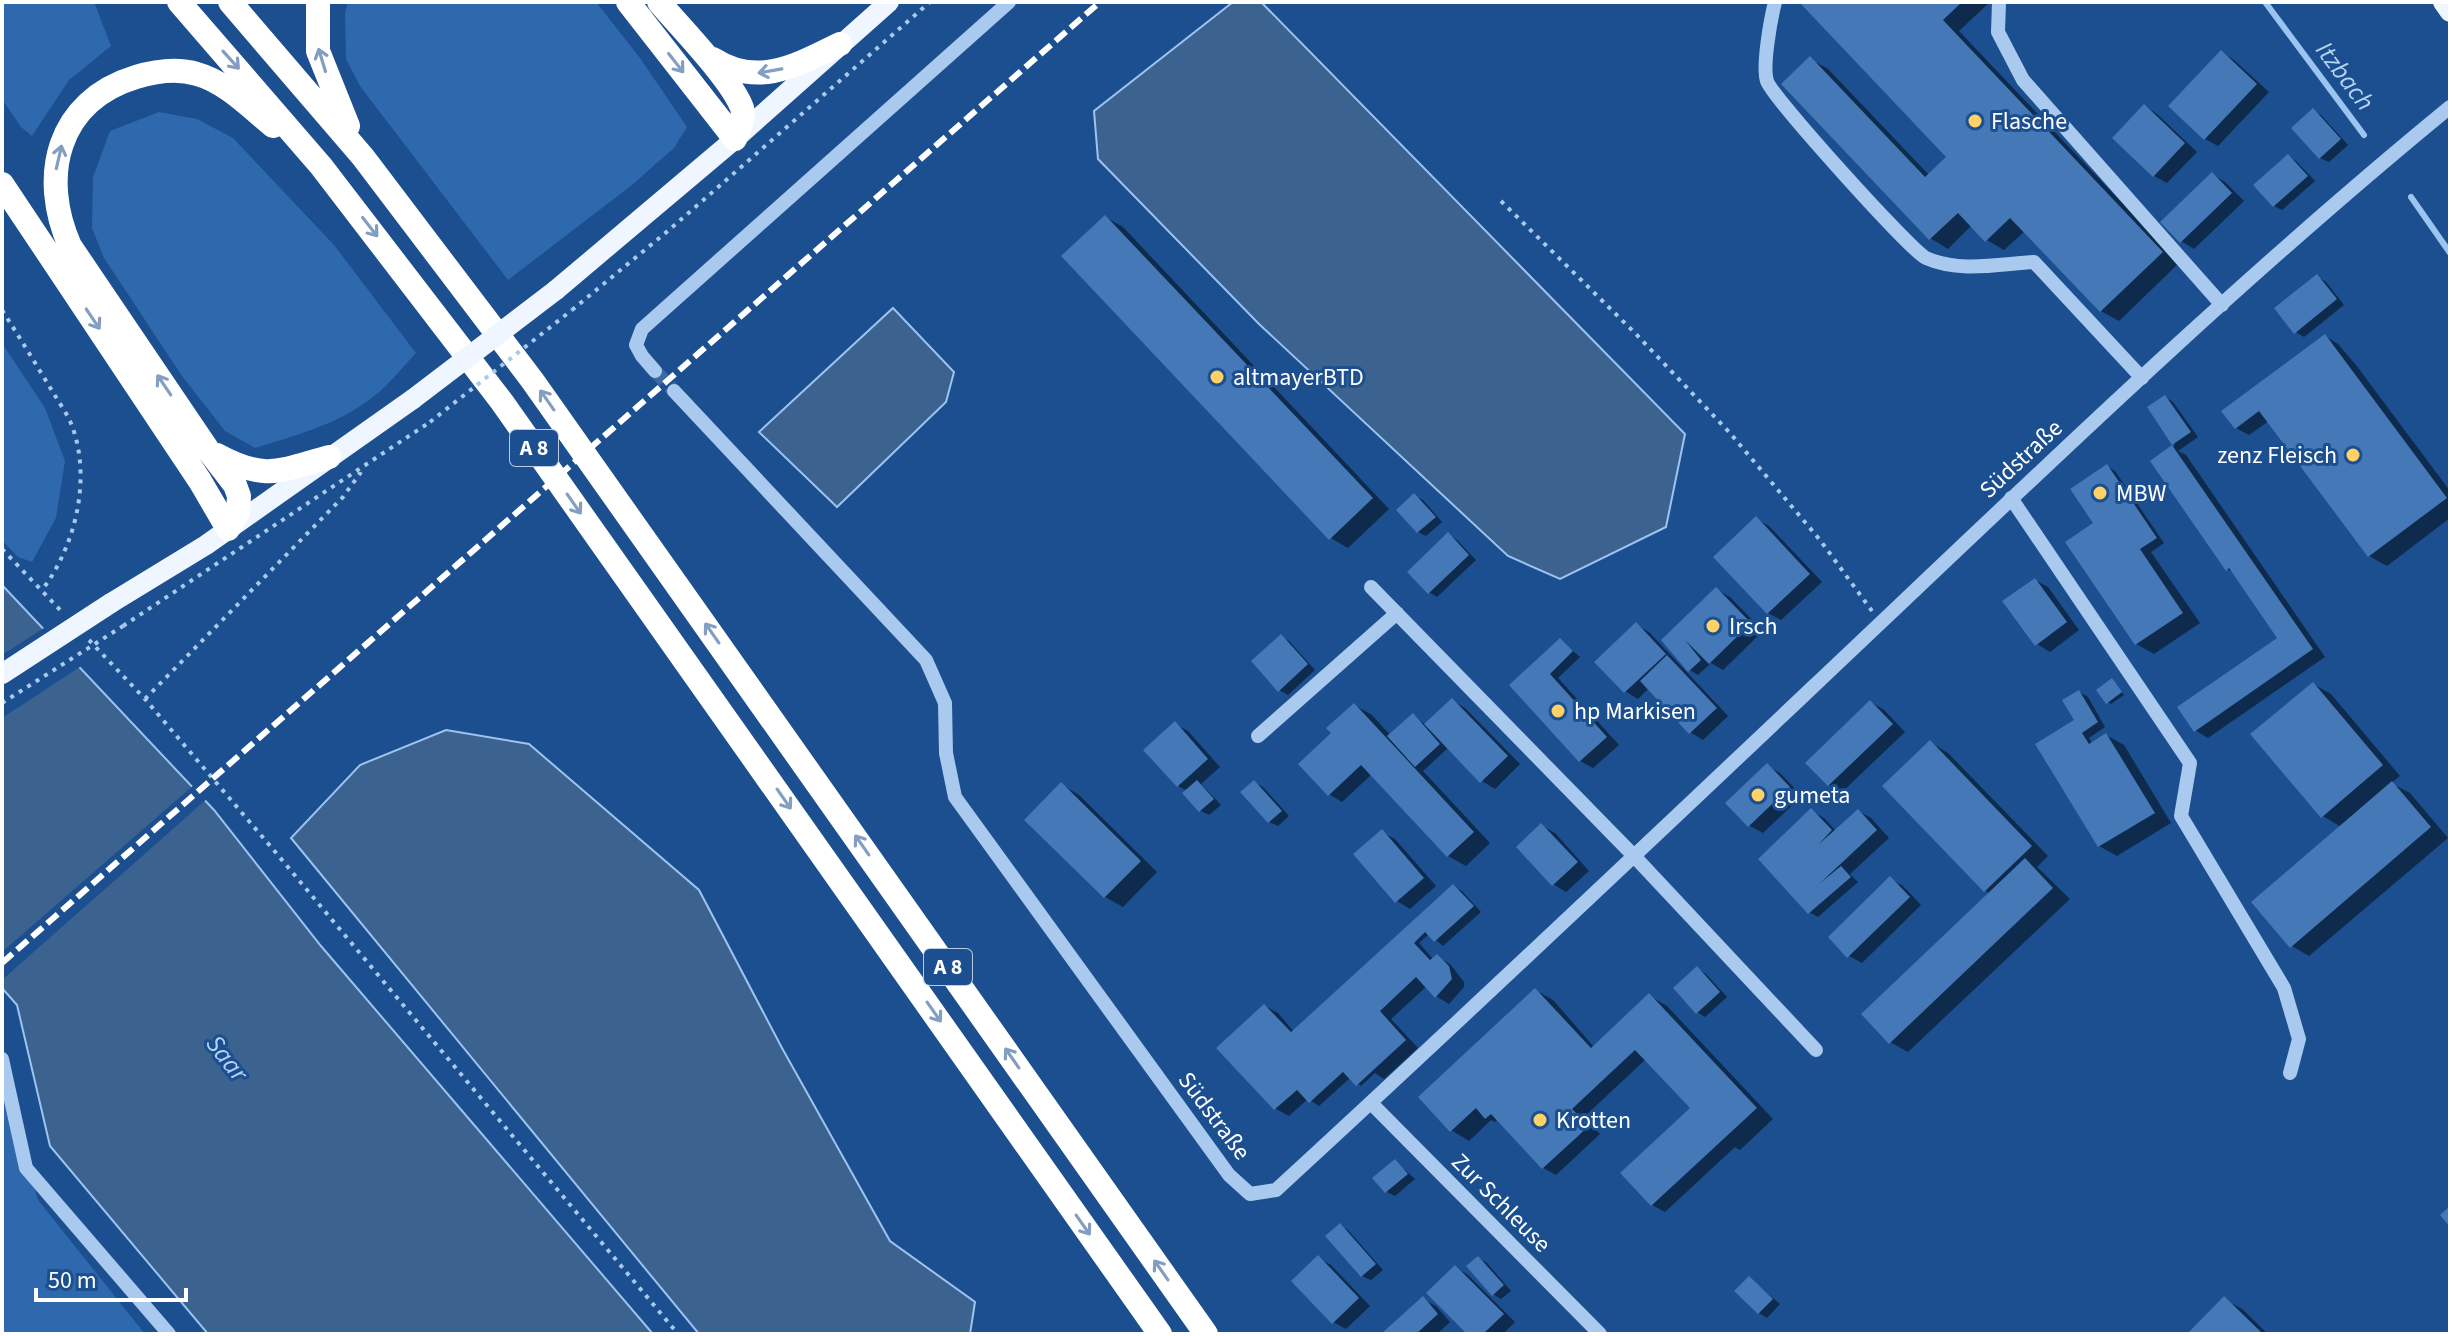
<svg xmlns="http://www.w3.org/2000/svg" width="2452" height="1336" viewBox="0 0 2452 1336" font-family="'Source Sans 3',sans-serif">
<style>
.green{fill:#2e69ad}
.water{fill:#3c6290;stroke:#9cc4f0;stroke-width:2}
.pier{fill:#1b4f8f}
.shadow{fill:#0007}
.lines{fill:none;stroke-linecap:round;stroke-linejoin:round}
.stream{stroke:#9cc4f0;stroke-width:6}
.building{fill:#4478b7}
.minor-tunnel{stroke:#3d69a0;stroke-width:14;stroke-dasharray:14 7;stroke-linecap:butt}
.path{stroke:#a9c9ee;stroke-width:4;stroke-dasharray:4 6;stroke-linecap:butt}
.minor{stroke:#a9c9ee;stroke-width:14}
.major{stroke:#f0f6ff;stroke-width:20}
.highway{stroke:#fff;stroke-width:24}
.rail{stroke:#fff;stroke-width:6;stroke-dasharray:14 6;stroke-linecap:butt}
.path-bridge{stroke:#a9c9ee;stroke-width:4;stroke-dasharray:4 6;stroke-linecap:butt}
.major-bridge{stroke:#f0f6ff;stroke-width:20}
.oneway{stroke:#829ec1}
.poi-dot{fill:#ffd166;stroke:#1b4f8f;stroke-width:3}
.labels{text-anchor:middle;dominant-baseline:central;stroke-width:6;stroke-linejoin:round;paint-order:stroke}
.shield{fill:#1b4f8f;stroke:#bbcadd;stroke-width:2}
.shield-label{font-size:22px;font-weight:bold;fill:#fff}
.poi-label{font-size:24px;fill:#fff;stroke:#1b4f8f;text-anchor:start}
.street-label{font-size:24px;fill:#fff;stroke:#1b4f8f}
.water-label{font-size:26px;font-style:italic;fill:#b5d3f5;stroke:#1b4f8f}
</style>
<rect width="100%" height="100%" fill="#1b4f8f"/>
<path class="green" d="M2,2H94L111,46L69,80L32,136L21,127L2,99Z
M348,2H596L640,58L687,127L674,148L632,185L508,280L360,86L346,59L345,13Z
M159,112L197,119L233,138L334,245L416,353C400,370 386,389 366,402C333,426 293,436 255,448L225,431L182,376L104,258L92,228L93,177L110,131Z
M2,343L45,408L65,461L56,518L32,562L18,557L2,540Z
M2,1081L38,1200L145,1334H2Z"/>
<path class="water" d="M1233,2H1261L1685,434L1666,527L1560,579L1508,556L1259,324L1098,159L1094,111Z
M893,308L954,372L946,402L837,507L759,432Z
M2,585L214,810L321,946L653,1334H208L50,1146L17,1005L2,988Z
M446,730L529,744L699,890L782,1048L890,1241L975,1302L970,1334H699L291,838L360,765Z"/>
<path class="pier" d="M47,626L83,665L2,718V655Z
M195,784L208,798L2,980V952Z"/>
<path class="shadow" d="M1801,2H1990L1959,31L2179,263L2119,321L2101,311L2025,231L2004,250L1987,240L1972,225L1948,249L1930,238L1810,59L1828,69L1930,176L1949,158Z
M2221,52L2234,60L2269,92L2218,146L2205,139Z
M2145,106L2157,114L2197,152L2167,183L2154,176Z
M2313,111L2321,115L2348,145L2329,162L2320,158L2294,128Z
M2288,156L2296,161L2315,181L2282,210L2274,206Z
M2212,174L2225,182L2244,201L2194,249L2181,241Z
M1105,217L1123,227L1389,509L1348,548L1331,538Z
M2318,277L2326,282L2344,305L2304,337L2296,332Z
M2325,336L2338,344L2356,365L2450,491V518L2387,566L2369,556L2269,421L2249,435L2236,428Z
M2165,397L2173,402L2198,437L2178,451L2186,455L2325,657L2208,738L2195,730L2280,638L2236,574L2227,569L2153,461L2175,445L2149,408Z
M2107,466L2115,471L2164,543L2151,552L2200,623L2154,654L2136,644Z
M1415,496L1423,500L1442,522L1426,536L1418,532Z
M1756,519L1769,526L1822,582L1781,620L1768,613L1716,557Z
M1449,535L1457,540L1476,560L1437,597L1429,592Z
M2035,580L2048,587L2079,630L2050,652L2037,644Z
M1717,590L1730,597L1763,631L1723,670L1711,663L1698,675L1688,669L1663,641Z
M1636,625L1649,632L1728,716L1703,740L1690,732L1649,688L1638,699L1625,691Z
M1281,636L1289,641L1315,670L1288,695L1279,690Z
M1560,640L1580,657L1558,678L1619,745L1593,768L1580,761L1512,685Z
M2112,680L2124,695L2111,704L2108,702Z
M2313,684L2331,694L2400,776L2391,783L2410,793L2448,838L2309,956L2292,946L2341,827L2323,816Z
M2079,692L2088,697L2105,727L2089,738L2092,744L2106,735L2124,745L2171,823L2117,856L2099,846L2077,720Z
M1452,700L1465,708L1520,764L1495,789L1482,781L1449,747L1423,771L1490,843L1466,866L1448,856L1372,774L1342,802L1329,794L1331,736L1354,705L1372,715L1391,736L1413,716L1426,725Z
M1871,702L1884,710L1905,732L1842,792L1829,785L1808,763Z
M1175,724L1188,731L1220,767L1201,784L1221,805L1209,815L1201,811L1185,793L1187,791L1178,786Z
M1930,742L1948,753L2048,856L2037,867L2070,899L1908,1052L1890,1042L1990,894L1985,890Z
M1767,766L1780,773L1802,796L1763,833L1750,826L1728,803Z
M1254,782L1263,787L1289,816L1278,826L1269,822Z
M1062,785L1079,795L1157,872L1123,907L1105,897L1027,819Z
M1811,811L1824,818L1836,831L1858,811L1871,818L1889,838L1850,874L1858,882L1818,917L1809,912Z
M1542,826L1555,833L1589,871L1566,892L1553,884Z
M1382,832L1395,839L1436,886L1410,909L1397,901Z
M1890,879L1903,886L1921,905L1862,963L1849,956Z
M1453,886L1462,891L1481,912L1443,946L1429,934L1419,943L1434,960L1437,957L1450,964L1464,982V987L1449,1004L1436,996L1427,986L1391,1019L1418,1048L1384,1079L1375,1073L1361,1086L1351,1077L1319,1106L1308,1099L1289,1116L1276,1109L1219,1048L1265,1006L1278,1013L1294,1032Z
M1698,969L1706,974L1727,997L1705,1017L1697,1012Z
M1535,990L1553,1000L1594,1047L1650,996L1667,1006L1773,1119L1740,1150L1735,1147L1665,1212L1652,1205L1623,1173L1698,1115L1646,1059L1584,1117L1600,1134L1556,1175L1543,1168L1498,1119L1495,1122L1491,1120L1469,1141L1451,1130Z
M1395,1161L1415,1179L1395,1196L1387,1192Z
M1340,1225L1348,1230L1383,1270L1371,1280L1362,1276Z
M1318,1258L1331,1265L1370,1306L1346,1329L1333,1322Z
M1478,1258L1487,1263L1511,1291L1501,1299L1493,1294Z
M1455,1267L1468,1275L1515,1322L1503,1334H1470Z
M1749,1278L1780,1304L1767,1318L1759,1313Z
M1423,1299L1436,1306L1450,1322L1437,1334H1384Z
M2224,1299L2242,1309L2268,1334H2190Z"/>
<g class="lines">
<path class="stream" d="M2265,2L2364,135
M2411,197L2450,253"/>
</g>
<path class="building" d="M1799,2H1962L1943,20L2163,252L2100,312L2010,218L1985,242L1958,213L1929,240L1781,84L1810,56L1925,177L1946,157Z
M2221,50L2257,84L2204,140L2168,106Z
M2144,104L2185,143L2153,177L2112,138Z
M2313,108L2341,139L2319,159L2291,128Z
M2288,154L2308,176L2273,207L2253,185Z
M2212,172L2232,193L2180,243L2160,222Z
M1105,215L1373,498L1329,540L1061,256Z
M2317,274L2337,299L2294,334L2274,308Z
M2325,334L2447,498L2368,557L2259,411L2235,429L2221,411Z
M2165,395L2191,432L2172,445L2147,407Z
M2172,445L2313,649L2194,732L2177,707L2277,638L2229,568L2226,571L2150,461Z
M2107,464L2157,538L2140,549L2183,613L2135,645L2065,542L2093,523L2070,489Z
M1414,493L1436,517L1417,533L1396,510Z
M1756,516L1810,574L1767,614L1713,557Z
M1448,532L1469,555L1428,594L1407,572Z
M2035,578L2067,622L2035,646L2002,601Z
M1716,587L1751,623L1709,664L1685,640L1701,660L1688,672L1661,640Z
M1636,622L1666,654L1624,693L1594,662Z
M1281,634L1308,664L1278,692L1251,661Z
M1560,638L1573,651L1550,674L1607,737L1579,762L1509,685Z
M1667,655L1717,708L1689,734L1640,681Z
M2112,678L2122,692L2106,704L2096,690Z
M2313,682L2383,765L2321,818L2250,734Z
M2079,690L2098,722L2082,733L2089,744L2106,733L2155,813L2098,847L2035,744L2074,720L2062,700Z
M1452,698L1508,756L1480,783L1424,724Z
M1870,700L1893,724L1828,786L1805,763Z
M1354,703L1474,832L1447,857L1361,765L1328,796L1298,764L1331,733L1326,728Z
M1413,713L1440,744L1415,767L1387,736Z
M1175,721L1208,759L1177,787L1143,750Z
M1930,740L2032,846L1984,892L1882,786Z
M1767,763L1790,787L1748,827L1725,803Z
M1197,780L1214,799L1199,812L1182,793Z
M1254,780L1282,811L1268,823L1240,792Z
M2392,781L2431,827L2290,948L2251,902Z
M1061,782L1141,861L1104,898L1024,820Z
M1811,808L1832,830L1818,845L1858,809L1877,830L1819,884L1841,866L1851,877L1808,914L1758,859Z
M1541,823L1578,862L1552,886L1516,847Z
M1382,829L1424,878L1395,903L1353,854Z
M2025,858L2053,888L1889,1044L1861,1014Z
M1890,876L1910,897L1847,958L1828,937Z
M1453,884L1474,906L1434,942L1425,932L1414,943L1430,960L1437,954L1449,966L1452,979L1435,998L1416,977L1380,1011L1406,1040L1356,1086L1343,1072L1309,1103L1297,1090L1274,1110L1216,1048L1264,1004L1291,1032Z
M1697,966L1720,992L1696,1014L1673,988Z
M1535,988L1591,1048L1649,993L1757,1108L1651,1206L1620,1173L1690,1108L1635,1050L1572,1109L1589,1126L1542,1169L1491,1114L1485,1119L1476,1108L1450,1132L1418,1097Z
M1395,1159L1408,1174L1385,1193L1372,1178Z
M2450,1206V1227L2440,1215Z
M1340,1223L1376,1264L1361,1277L1325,1236Z
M1318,1255L1359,1298L1332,1324L1291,1281Z
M1478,1256L1504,1285L1492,1296L1466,1266Z
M1455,1265L1504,1314L1483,1334H1467L1426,1293Z
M1749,1276L1773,1299L1758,1314L1734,1291Z
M1423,1296L1438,1314L1416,1334H1381Z
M2224,1296L2261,1332L2187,1334Z"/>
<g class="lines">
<path class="minor-tunnel" d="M655,371L674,391"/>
<path class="path" d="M1501,201L1636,334L1730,433L1820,540L1872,611
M2,310C20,338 37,366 54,394C60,404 68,415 72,426C92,479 75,547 42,590
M572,310L669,230L930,2
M2,549L64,614
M123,626L430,422
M89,640L145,699L277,854L678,1334
M145,699L343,497L361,472"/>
<path class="minor" d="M1775,2C1771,18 1762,66 1767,81C1771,96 1911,251 1926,258C1959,273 1999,264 2034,262L2142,378
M1999,2L1998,32L2023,80L2222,305
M655,371L642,356L636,345L642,329L1009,2
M674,391L926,660L945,703L946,753L955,797L1229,1175L1250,1194L1276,1190C1483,1000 1687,806 1891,613C2073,440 2256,266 2450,107
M2011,498L2190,763L2181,816L2284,988L2299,1039L2290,1073
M1371,587L1634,856L1816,1050
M1258,736L1397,613
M2,1059L26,1168L169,1334
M1371,1103L1600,1334"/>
<path class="major" d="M2443,2L2450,12
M556,290L735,139L889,2
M111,603L206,545L413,399"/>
<path class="highway" d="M179,2L321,166L502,402L1160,1334
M230,2L363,157L532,380L1206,1334
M318,2V51L348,126
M628,2L735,139C739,129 745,118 742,108C732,80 680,27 659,2
M713,59C758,88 797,65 840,44
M2,184L200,481L228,529
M217,455C265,481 279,471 329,457
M228,529L238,512L239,496L235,485L208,450L70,246C39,176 57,101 136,77C156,71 177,68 197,74C226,82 250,107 273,126"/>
<path class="rail" d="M2,963L1100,2"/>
<path class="path-bridge" d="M430,422L572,310
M2,703L123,626"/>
<path class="major-bridge" d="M413,399L556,290
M2,674L111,603"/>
</g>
<defs><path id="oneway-shaft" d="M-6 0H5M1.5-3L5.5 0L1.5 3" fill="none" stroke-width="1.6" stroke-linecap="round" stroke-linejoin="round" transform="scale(2)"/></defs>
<g class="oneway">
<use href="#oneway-shaft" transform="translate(231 60) rotate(48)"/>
<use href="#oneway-shaft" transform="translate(322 60) rotate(-107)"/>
<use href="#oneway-shaft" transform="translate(676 63) rotate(52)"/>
<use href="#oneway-shaft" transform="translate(770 71) rotate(170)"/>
<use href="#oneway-shaft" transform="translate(59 157) rotate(-77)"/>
<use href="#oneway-shaft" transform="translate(370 227) rotate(52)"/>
<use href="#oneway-shaft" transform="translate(93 319) rotate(56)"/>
<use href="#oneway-shaft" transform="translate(164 385) rotate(-124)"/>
<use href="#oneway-shaft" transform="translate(547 400) rotate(-125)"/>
<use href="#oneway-shaft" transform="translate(574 504) rotate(55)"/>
<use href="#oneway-shaft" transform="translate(712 633) rotate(-125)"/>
<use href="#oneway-shaft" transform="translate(784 799) rotate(55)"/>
<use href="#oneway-shaft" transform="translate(862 845) rotate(-125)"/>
<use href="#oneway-shaft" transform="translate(934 1012) rotate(55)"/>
<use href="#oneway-shaft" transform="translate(1012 1058) rotate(-125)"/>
<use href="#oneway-shaft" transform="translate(1083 1225) rotate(55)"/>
<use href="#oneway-shaft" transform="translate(1161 1270) rotate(-125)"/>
</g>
<g class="poi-dot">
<circle cx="1975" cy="121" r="8"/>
<circle cx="1217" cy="377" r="8"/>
<circle cx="2353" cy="455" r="8"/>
<circle cx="2100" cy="493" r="8"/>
<circle cx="1713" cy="626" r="8"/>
<circle cx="1558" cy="711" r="8"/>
<circle cx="1758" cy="795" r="8"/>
<circle cx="1540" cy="1120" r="8"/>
</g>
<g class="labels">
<g class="shield">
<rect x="510" y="430" width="48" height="36" rx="6"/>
<rect x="924" y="949" width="48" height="36" rx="6"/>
</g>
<g class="shield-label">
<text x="534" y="448">A 8</text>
<text x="948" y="967">A 8</text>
</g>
<g class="poi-label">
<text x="1991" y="121">Flasche</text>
<text x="1233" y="377">altmayerBTD</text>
<text x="2337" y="455" text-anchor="end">zenz Fleisch</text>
<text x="2116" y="493">MBW</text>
<text x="1729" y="626">Irsch</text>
<text x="1574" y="711">hp Markisen</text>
<text x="1774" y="795">gumeta</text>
<text x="1556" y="1120">Krotten</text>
</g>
<g class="street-label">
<text transform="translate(2021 459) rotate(-43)">Südstraße</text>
<text transform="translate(1214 1116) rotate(53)">Südstraße</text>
<text transform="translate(1501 1203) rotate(45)">Zur Schleuse</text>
</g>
<g class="water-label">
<text transform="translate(2345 76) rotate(53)">Itzbach</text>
<text transform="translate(227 1058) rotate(52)">Saar</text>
</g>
</g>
<rect width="2452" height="1336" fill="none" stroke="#ffffff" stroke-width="8"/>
<path d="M36 1288v12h150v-12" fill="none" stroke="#ffffff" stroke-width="4"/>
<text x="48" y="1288" font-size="24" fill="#ffffff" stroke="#1b4f8f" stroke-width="6" paint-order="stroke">50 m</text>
</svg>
